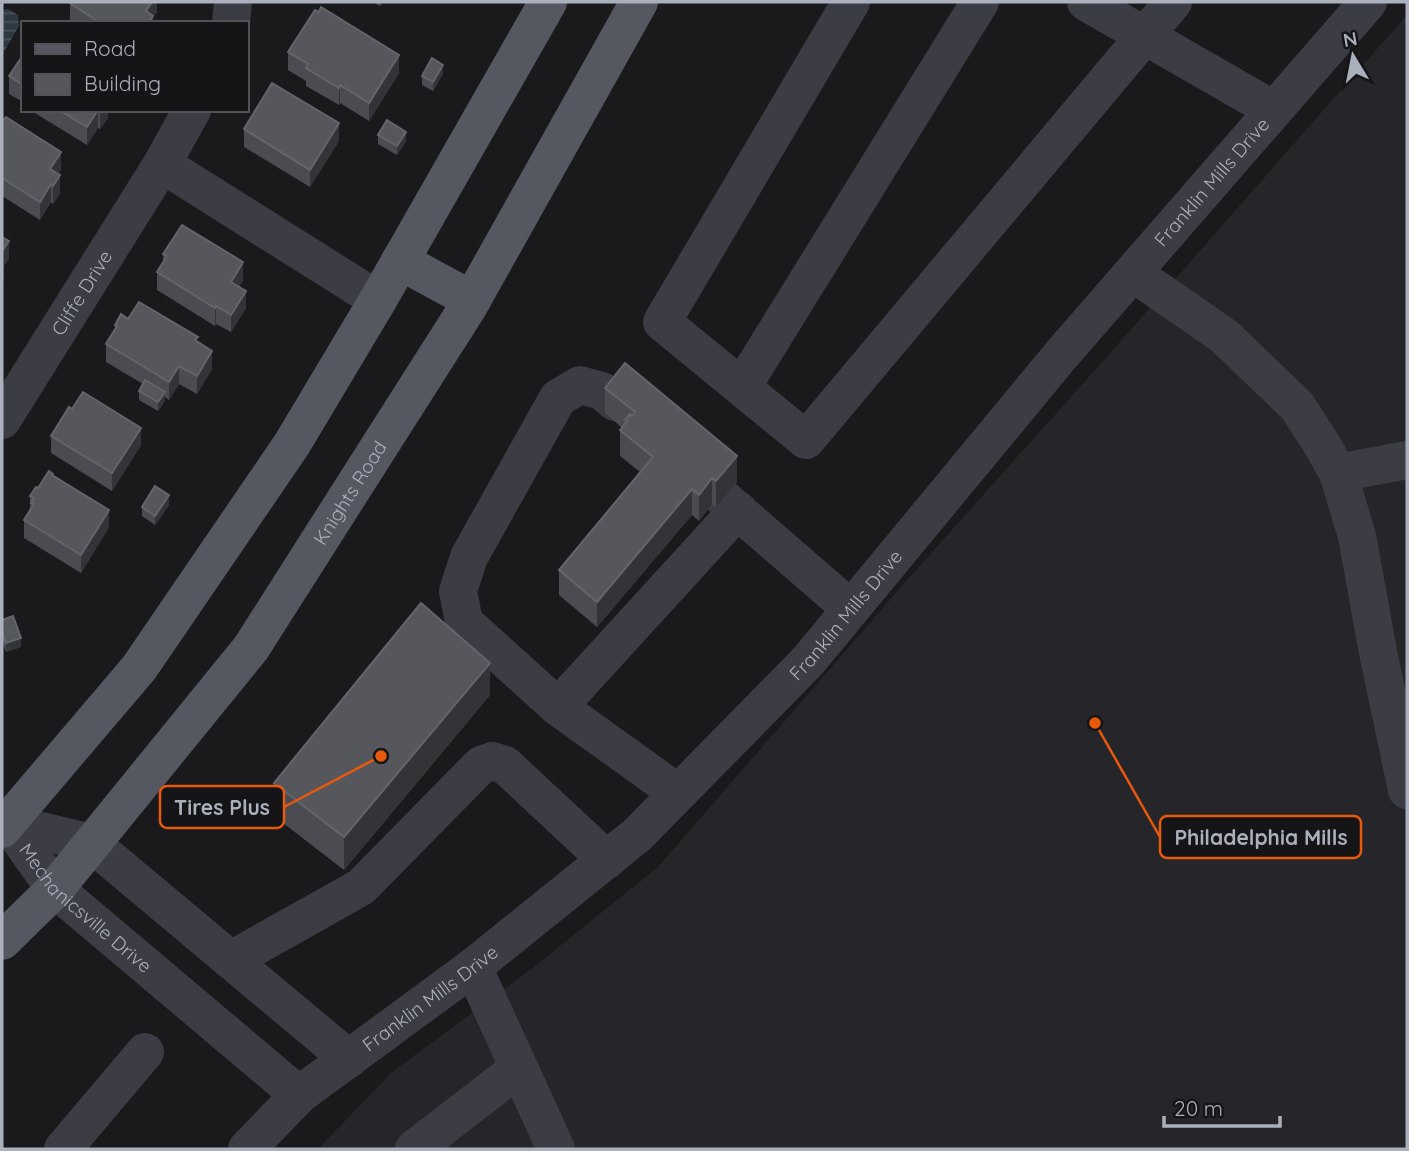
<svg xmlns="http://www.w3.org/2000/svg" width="1409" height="1151" viewBox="0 0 1409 1151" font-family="Quicksand,sans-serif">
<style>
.built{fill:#26262a}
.water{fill:url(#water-rules)}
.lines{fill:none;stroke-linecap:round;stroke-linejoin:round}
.minor{stroke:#3c3d44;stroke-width:38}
.major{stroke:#565861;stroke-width:38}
.wall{fill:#4b4c51}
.shaded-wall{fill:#333437}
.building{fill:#56575d;stroke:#63656c;stroke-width:2}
.labels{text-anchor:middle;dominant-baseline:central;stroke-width:6;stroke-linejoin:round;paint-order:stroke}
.street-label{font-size:19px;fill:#abb0bd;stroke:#151517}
.leader{fill:none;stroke:#e8590c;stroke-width:2.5}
.callout-dot{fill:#e8590c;stroke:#151517;stroke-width:2.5}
.callout{fill:#151517;stroke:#e8590c;stroke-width:2.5}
.callout-label{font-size:21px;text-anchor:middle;font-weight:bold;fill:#abb0bd}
</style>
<defs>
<pattern id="water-rules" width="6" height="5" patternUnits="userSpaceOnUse" patternTransform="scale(1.75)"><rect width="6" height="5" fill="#2e3942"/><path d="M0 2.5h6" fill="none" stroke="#4a535b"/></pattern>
</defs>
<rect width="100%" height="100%" fill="#1a1a1c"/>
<path class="built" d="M1407,15V1149H318L392,1072L534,967L658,867L908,579L1112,351Z"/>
<path class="water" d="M8,9L18,15L19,26L5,50L2,52V10Z"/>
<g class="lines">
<g class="minor">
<path d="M851,2L662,322L806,440L1173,2"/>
<path d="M1086,2L1274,110"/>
<path d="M231,23L233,2"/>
<path d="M162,164L378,300"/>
<path d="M1133,273L1224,336L1297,406L1321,443L1338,473L1357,536L1378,652L1407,790"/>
<path d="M742,387L980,2"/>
<path d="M615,402L602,391L580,385L558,398L469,557L458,591L464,622L558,707L678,793"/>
<path id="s1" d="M2,420L162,164L192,110"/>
<path d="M1338,473L1407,460"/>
<path d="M723,498L851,609"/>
<path d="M558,707L738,510"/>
<path d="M2,819L8,823L91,843L349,1059"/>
<path id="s2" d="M8,823L55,889L299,1095"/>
<path d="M231,960L361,887L481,765L492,761L505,765L607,860"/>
<path d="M473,967L556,1149"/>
<path d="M63,1149L145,1052"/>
<path id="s3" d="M247,1149L299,1095L473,967L637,835L808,661L1061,355L1368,2"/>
<path d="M414,1149L519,1068"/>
</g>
<g class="major">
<path d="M400,261L472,300"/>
<path d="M2,829L139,668L292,444L378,300L548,2"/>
<path id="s4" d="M2,941L55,889L251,648L468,307L639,2"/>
</g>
</g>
<path class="wall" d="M157,2V12L153,17V23H72L70,21V3Z
M373,2H383L380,6Z
M288,52L399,73L369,121L340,103L339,105L306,86V81L288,70Z
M23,55V102L9,94V76Z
M443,74L433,91L422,85V76Z
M30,110H108V118L100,129L98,128L87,145Z
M2,121L61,170L58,174L60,193L53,204L51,202L40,220L2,196Z
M244,129L339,141L310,187L244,147Z
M378,135L406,141L397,155L378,144Z
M163,254L243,280L239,287L246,308L231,332L216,324L215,326L157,290V272L163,263Z
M128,319L198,342L212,369L197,394L179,384L169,400L165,397V401L158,411L139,400V391L143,384L106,362V344L115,330V325Z
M605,388L737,482L716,507L712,504L699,521L692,515L597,627L559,595V570L640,472L620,456V430L622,428L605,413Z
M72,409L141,445L112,491L51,453V436Z
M53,475L109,527L81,573L24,538V520L30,511V496Z
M169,505L155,525L142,516V507Z
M2,620L21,647L6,652L2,640Z
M490,695L344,870L274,816V783Z"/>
<path class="shaded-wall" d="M152,2H157V12L153,17V23H146V11Z
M399,55V73L369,121V103Z
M443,65V74L433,91V82Z
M340,85V103L339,105V88Z
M98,110V128L87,145V127Z
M108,110V118L100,129V111Z
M339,123V141L310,187V170Z
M406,132V141L397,155V146Z
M61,152V170L51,185V202L40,220V202L50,169Z
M60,175V193L53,204V186Z
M9,241V259L4,266V281L2,284V251Z
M243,262V280L231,300V282Z
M246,291V308L231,332V315Z
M216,306V324L215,326V308Z
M212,351V369L197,394V376Z
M179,366V384L169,400V382Z
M165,392V401L158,411V402Z
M141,428V445L112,491V473Z
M737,456V482L716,507V481Z
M712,478V504L699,521V495Z
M692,489V515L597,627V602Z
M169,495V505L155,525V516Z
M109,510V527L81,573V555Z
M21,638V647L6,652V643Z
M490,663V695L344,870V837Z"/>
<path class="building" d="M71,2H152L146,11L153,16L149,23H100L70,3Z
M321,7L399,55L369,103L340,85L339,88L306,68L308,64L288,52L315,10L319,12Z
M23,55V85L9,76Z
M432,58L443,65L433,82L422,76Z
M272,83L339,123L310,170L244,129Z
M59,110H98L87,127Z
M6,117L61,152L50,169L60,175L53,186L51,184L40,202L2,178V121Z
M387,120L406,132L397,146L378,135Z
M182,225L243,262L231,282L246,291L231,315L216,306L215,308L157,272L167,256L163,254Z
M2,237L9,241L2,251Z
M139,302L198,337L195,340L212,351L197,376L179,366L169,382L106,344L117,326L115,325L121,314L128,319Z
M625,363L737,456L716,481L712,478L699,495L692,489L597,602L559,570L653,457L620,430L627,421L625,420L630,414L632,416L635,412L605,388Z
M145,380L165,392L158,402L139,391Z
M83,392L141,428L112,473L51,436L69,407L72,409Z
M49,471L53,474L52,475L109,510L81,555L24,520L34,504L31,503L34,498L30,496L36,487L38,488Z
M155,486L169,495L155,516L142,507Z
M421,603L490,663L344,837L274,783Z
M13,616L21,638L6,643L2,631V620Z"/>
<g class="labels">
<g class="street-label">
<text stroke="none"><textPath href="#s3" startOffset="1372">Franklin Mills Drive</textPath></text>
<text stroke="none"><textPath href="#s1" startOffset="150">Cliffe Drive</textPath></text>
<text stroke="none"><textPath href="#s4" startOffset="569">Knights Road</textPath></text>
<text stroke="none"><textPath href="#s3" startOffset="805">Franklin Mills Drive</textPath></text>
<text stroke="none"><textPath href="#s2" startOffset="116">Mechanicsville Drive</textPath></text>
<text stroke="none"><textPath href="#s3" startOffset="238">Franklin Mills Drive</textPath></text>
</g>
</g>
<path class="leader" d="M381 756L284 807M1095 723L1160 837"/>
<g class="callout-dot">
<circle cx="381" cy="756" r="7"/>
<circle cx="1095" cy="723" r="7"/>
</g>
<g class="callout">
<rect x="160" y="786" width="124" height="42" rx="7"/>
<rect x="1160" y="816" width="201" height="42" rx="7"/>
</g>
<g class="callout-label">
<text x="222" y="815">Tires Plus</text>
<text x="1261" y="845">Philadelphia Mills</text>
</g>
<rect width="1409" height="1151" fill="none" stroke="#abb0bd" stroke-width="7"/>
<rect x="21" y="21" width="228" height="91" fill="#151517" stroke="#515359" stroke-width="2"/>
<rect x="35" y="44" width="35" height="10" fill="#565861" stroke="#515359" stroke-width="2"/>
<text x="84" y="56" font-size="21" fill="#abb0bd">Road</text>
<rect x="35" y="74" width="35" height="21" fill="#56575d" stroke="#515359" stroke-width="2"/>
<text x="84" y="91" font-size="21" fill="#abb0bd">Building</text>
<g transform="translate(1353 56) rotate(350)" stroke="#151517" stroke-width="5" paint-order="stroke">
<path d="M0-5L12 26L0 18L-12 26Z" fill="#abb0bd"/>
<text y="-10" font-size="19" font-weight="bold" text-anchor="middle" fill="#abb0bd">N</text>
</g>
<path d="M1164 1116v10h116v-10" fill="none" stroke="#abb0bd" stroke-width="3.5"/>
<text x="1174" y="1116" font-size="21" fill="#abb0bd" stroke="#151517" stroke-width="5" paint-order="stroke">20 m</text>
</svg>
